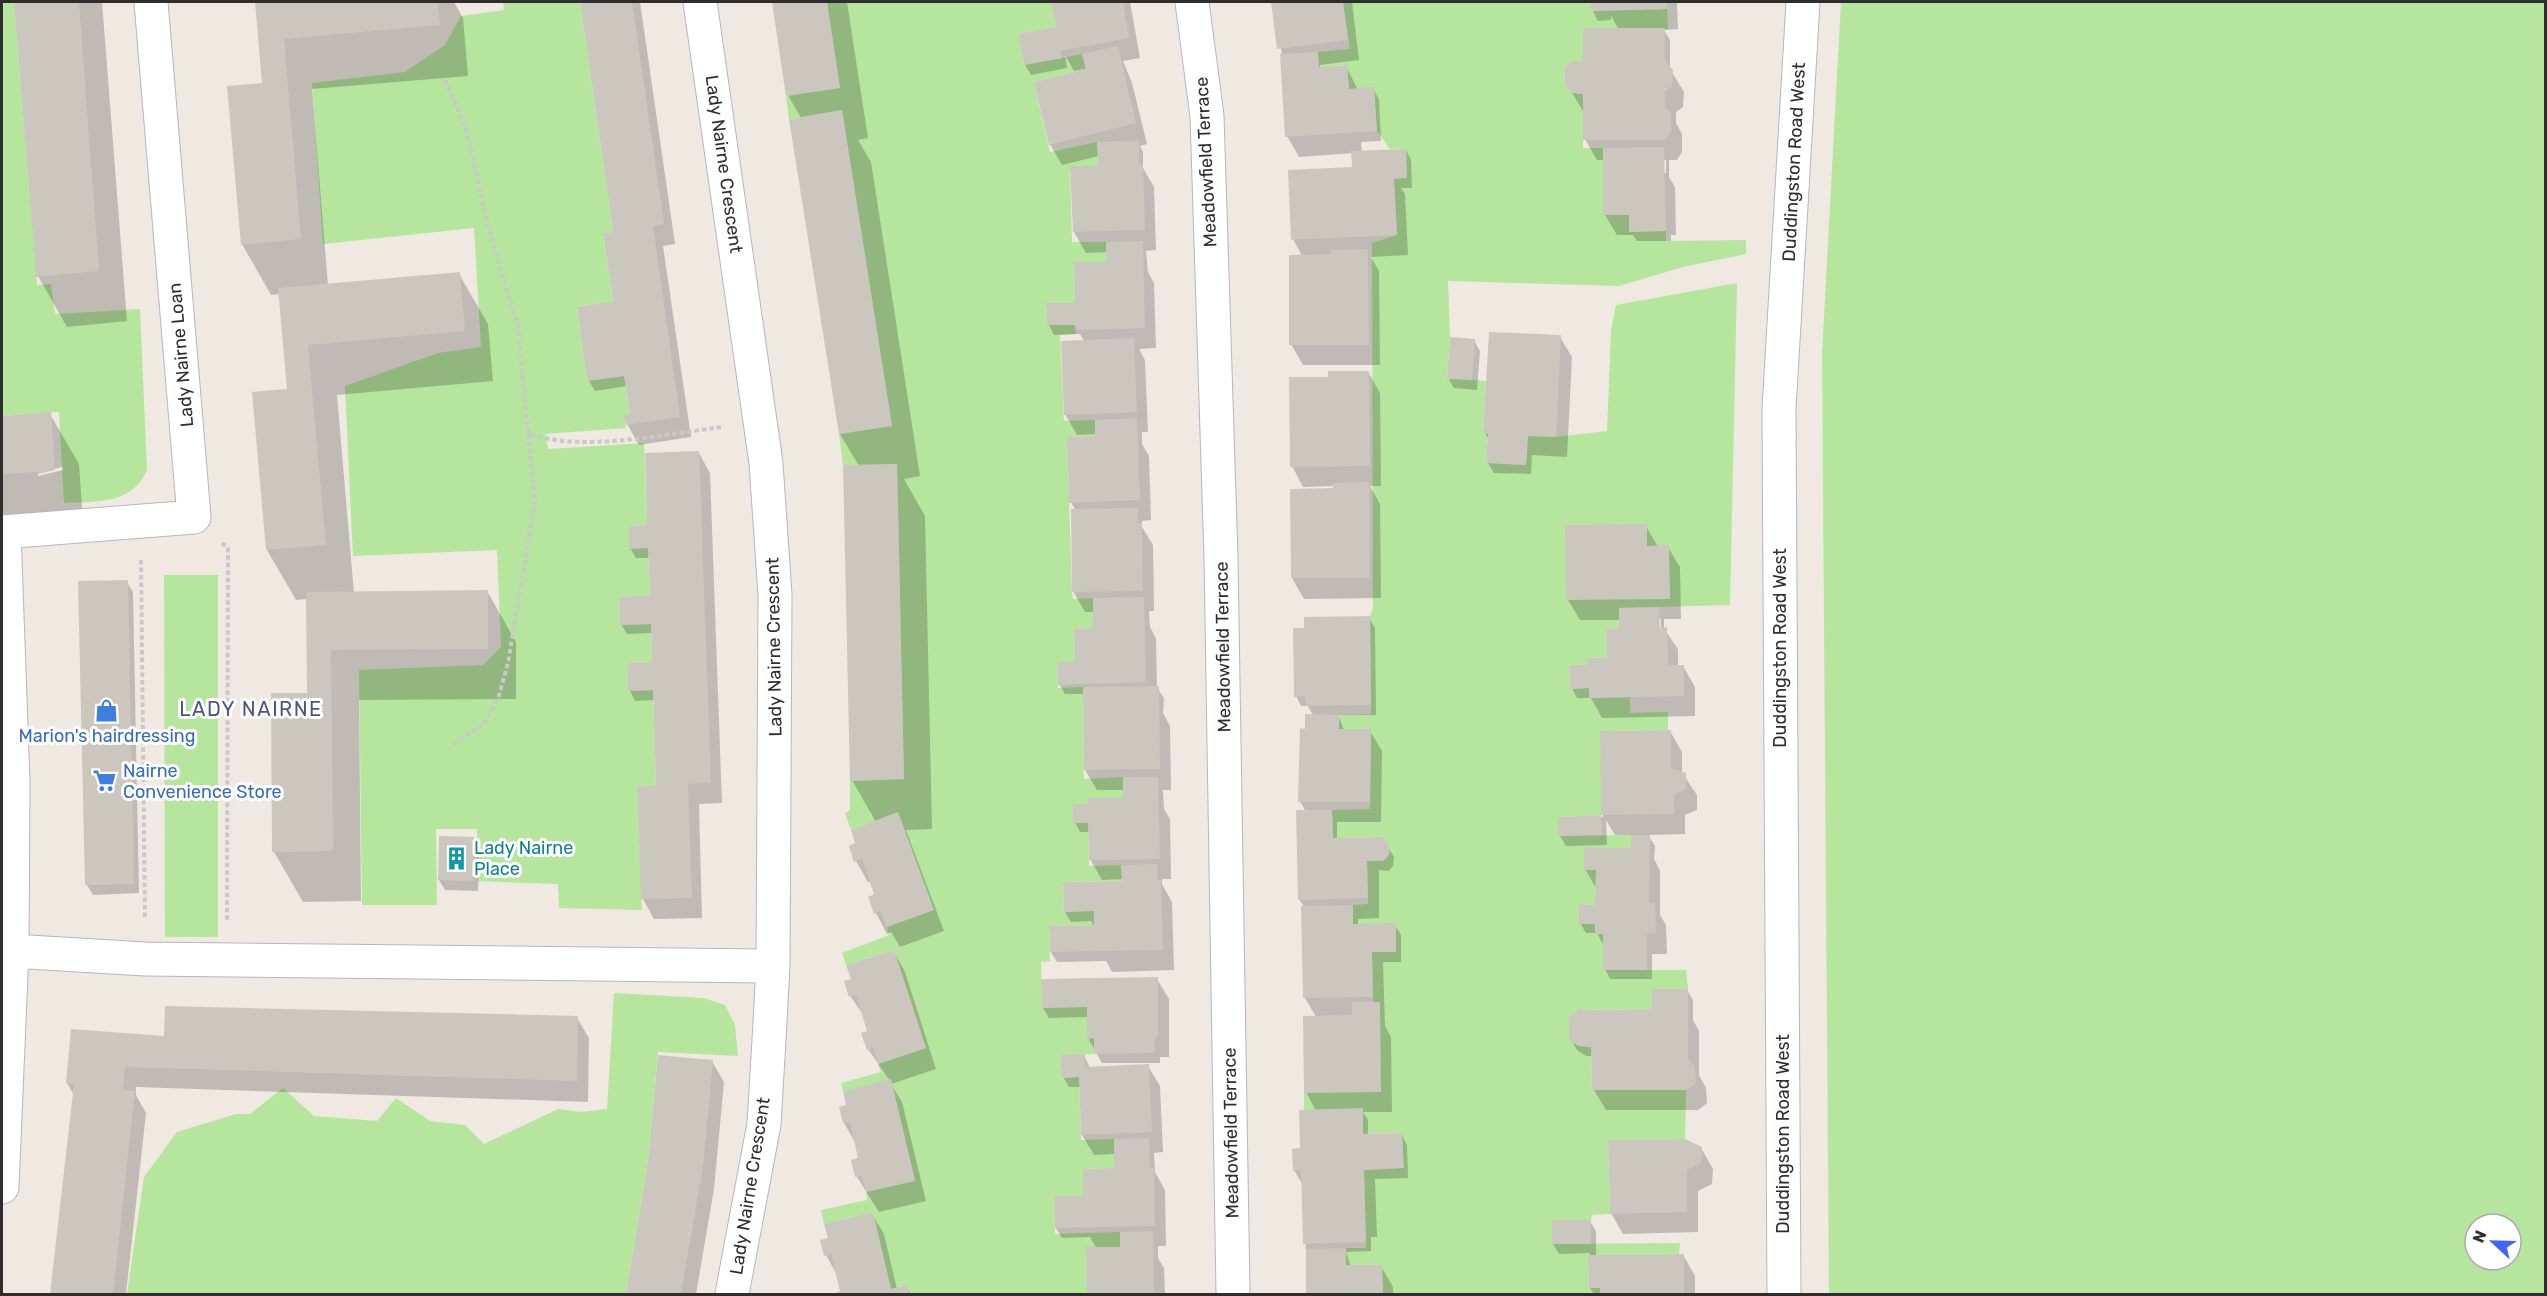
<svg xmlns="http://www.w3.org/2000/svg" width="2547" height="1296" viewBox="0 0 2547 1296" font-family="Rubik,sans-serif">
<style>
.green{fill:#b6e59e;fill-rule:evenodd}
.shadow{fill:#0003;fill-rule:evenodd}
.building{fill:#cbc7bf}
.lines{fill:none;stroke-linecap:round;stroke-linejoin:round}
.minor-casing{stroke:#b4b7c1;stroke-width:35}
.tertiary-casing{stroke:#b4b7c1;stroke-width:35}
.path{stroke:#c9c9c9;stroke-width:4;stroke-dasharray:4.5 3;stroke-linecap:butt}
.minor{stroke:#fff;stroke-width:33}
.tertiary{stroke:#fff;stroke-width:33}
.labels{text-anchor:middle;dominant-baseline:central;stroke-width:6;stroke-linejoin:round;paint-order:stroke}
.street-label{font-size:18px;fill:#2e2e2e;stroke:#fff}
.shop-label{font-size:18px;fill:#366cbe;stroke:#fff}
.culture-label{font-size:18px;fill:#0d838f;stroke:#fff;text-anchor:start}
.neighbourhood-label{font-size:20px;letter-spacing:1.5px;fill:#4d5680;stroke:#fff}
</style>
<rect width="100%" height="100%" fill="#efe9e1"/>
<path class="green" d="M2,2H14L37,285L51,284L55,314L140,309L147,470C132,505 97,501 64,503L59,412L2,416Z
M503,2H580L613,232L603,233L613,301L577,307L587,381L624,376L630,414L625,415L626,428L545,434L548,449L644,443L647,525L629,526V548H648L650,595L619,597L620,625L651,624L652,662L627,663L628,691L653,690L656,785L637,786L642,910L559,908L558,884L478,881L477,829H436L437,905H362L359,670L483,665L501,647L497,550L353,556L345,386L438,353L481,347L474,228L323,244L312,83L405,72L445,45L461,16L504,10Z
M827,2H1051L1056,27L1018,34L1024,65L1082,54L1086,69L1034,82L1050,152L1097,142L1098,166L1070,167L1072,242H1106V262L1074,263L1075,303L1046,304L1047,325H1075L1076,334L1060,335L1064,421L1095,420V436L1067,437L1072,592L1073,599L1093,598V628L1074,629L1075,662H1057L1058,688L1083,687L1084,779L1123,777V798H1088V804H1073V823H1088L1089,866L1121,865L1122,881L1063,882L1064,912L1094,911V925L1049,926L1050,961L1041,962L1042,1008L1087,1007V1038H1094V1054L1060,1056L1062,1078L1079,1077L1081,1140L1114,1139V1168L1083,1169V1196H1054L1055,1234L1120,1232V1247L1086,1248L1087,1294H909L907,1285L891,1289L873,1212L824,1224L821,1210L867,1200L866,1192L915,1180L891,1080L843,1091L841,1083L881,1072L878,1064L926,1048L894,950L846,965L842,953L889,935L887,927L933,910L898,812L851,830L845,813L850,810V781L904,779L897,464L843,465L839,434L892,426L842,110L789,119L786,96L840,88Z
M1343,2H1591V11L1667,9L1668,29L1584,28L1583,61L1564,69L1565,85L1572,93L1583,94V148H1603V215H1629L1630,232L1666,231V241L1746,240V254L1683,267L1619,286L1448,281L1450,337L1447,378L1486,381L1483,433L1488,434L1486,463L1526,465L1528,436L1556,437L1607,431L1611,331L1616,305L1737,283L1730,605L1619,608V628L1606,629L1607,657L1589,658L1588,665H1569L1570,689L1589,688V698L1630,697V713L1668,712V730L1601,731V815L1558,817L1559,836L1631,835V848L1584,849V869L1596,870L1595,905L1579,906L1578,923L1595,924L1603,934V970H1686L1688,989H1652L1651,1009L1579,1010L1569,1017V1040L1579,1046L1591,1047L1592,1090H1686L1685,1139L1608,1140L1610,1214L1592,1215L1591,1220H1552V1244L1680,1243L1679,1254L1589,1255V1288H1600V1294H1383L1382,1265H1346V1248H1366L1364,1170L1403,1168L1402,1133L1363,1134V1109L1304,1110V1093L1380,1015V1002H1373L1372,952H1396V924H1353V905L1368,904L1367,861L1385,860L1390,853L1389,846L1380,837L1333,838L1332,810L1370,809L1371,729H1339V715L1371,714L1370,616L1373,609L1372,243L1397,235L1394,179L1407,177L1406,149H1390L1377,131L1374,88L1349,89L1347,65L1319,67L1318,52L1350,49Z
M1841,2H2545V1294H1829L1822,354ZM2475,1224H2511V1260H2475Z
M164,575H218V937H165Z
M614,993L703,998L725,1005L735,1025L738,1056L658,1052L648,1161L626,1294H127L144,1177L177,1132L236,1114H250L283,1088L314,1116L377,1121L396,1098L430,1121L465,1125L484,1144L558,1109L581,1112L607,1109Z"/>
<path class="shadow" d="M16,2H102L127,321L67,327L38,276Z
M256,2H454L463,18L468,76L312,89L328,285L459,274L488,324L493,381L337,395L354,593L487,591L516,642V699L359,700L361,901L303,902L274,852L308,694L307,599L296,600L267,550L253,393L289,391L280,294L271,295L242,244L264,84Z
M582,2H640L675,244L663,246L691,437L639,445L627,424L631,415L627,386L595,391L589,381L615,302L614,233Z
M773,2H847L868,138L858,140L871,162L920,476L904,479L925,516L932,829L906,830L944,931L900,947L891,932L887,934L876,913L870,898L876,895L871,881L868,882L856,861L857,844L876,822L852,780L859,466L840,434L791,120L801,118L788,95Z
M1053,2H1130L1140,58L1123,61L1132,83L1147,144L1140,146L1143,152V168L1154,187L1156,250L1146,251L1148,272L1154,283L1156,348L1139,349L1145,360L1148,432H1142V444L1149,456L1151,520L1142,521V527L1153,545L1154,611H1149L1150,627L1156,638L1157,688L1164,698L1163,713L1170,726L1171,790H1163L1164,809L1170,819L1171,879H1162V884L1172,902L1174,970L1112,972L1106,961L1057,962L1051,952L1094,926L1091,921L1071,922L1065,912L1125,882V879L1102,880L1090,859V832H1080L1075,822L1089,805L1125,799V790H1097L1085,770V694H1065L1059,684L1095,634V612H1085L1073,591L1076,511L1071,502L1096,434L1077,435L1065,414L1084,341L1080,334L1054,335L1049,325L1077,304L1108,263V252L1086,253L1074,232L1072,168L1099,167V156L1062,165L1050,144L1084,69L1074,71L1065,55L1067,68L1031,75L1025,65L1020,35L1059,34Z
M1273,2H1352L1359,60L1320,65V68L1346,66L1358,90L1373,89L1379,99L1381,141L1361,142L1362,152L1406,150L1411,160L1412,188H1401L1405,194L1408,255L1371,257L1379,271L1380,365H1303L1291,344L1302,256L1293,239L1353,169V153L1299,157L1287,136L1282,54Z
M1592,2H1677L1678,29L1664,30L1670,40V69L1684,92L1683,107L1676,112V123L1682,134V152L1677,160H1669V177L1675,187L1676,235H1671V241H1637L1633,235H1617L1605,215V160H1597L1585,139V114L1567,85L1584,63L1619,30L1611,16V20L1598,21L1593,11ZM1663,160H1666V173H1663Z
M1560,337L1572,357L1567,457L1532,455L1531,474L1494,473L1488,463L1489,440L1485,433Z
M1474,340L1480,351L1477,390L1454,388L1448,378Z
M1368,372L1380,393L1381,486H1370L1380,504L1381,598L1304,599L1292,578L1334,486L1303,487L1292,466L1330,378Z
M50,414L79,464L83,521L2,526V417ZM62,467L63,470L38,476V473Z
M699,453L710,473L722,803L699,804L702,918L654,919L643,899L658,787L655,700L635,701L630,691L653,663L652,633L627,634L621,624L651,597L650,558H636L630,548Z
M1646,526L1658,547H1668L1680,567L1681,619H1664V629L1678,649V667L1683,666L1695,687V716L1602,718L1591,698H1577L1572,688L1590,666L1608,659L1621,630L1620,620H1580L1568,600ZM1658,619H1661V634Z
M127,582L133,592L139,893L93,895L87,885Z
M1369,618L1375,628L1376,715H1338L1344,730L1370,731L1382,751L1381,822H1337V839L1388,847L1394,857L1393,866L1389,871L1379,870V918L1358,919V926L1395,925L1401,935V962H1383L1385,1026L1391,1037L1392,1112H1363L1368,1120V1136L1402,1135L1407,1145L1408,1178L1375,1179L1377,1237H1371V1251L1346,1252L1351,1267L1381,1266L1393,1287V1294H1308L1303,1185L1294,1170L1316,1111L1306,1092L1316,1017L1305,998L1304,907L1299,899L1306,812L1300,801L1307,730L1313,715L1308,706H1301L1296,696L1306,629Z
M1670,731L1682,752V773L1697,795V810L1685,815V834L1648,835L1655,846L1654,859L1660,870V915L1666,925L1667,954H1652V979H1610L1605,969L1604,946L1597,933H1586L1580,923L1597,907V890L1585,869L1634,850L1633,835H1615L1606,820L1607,845L1566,846L1560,836L1559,818L1603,817L1602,732Z
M473,838L479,848L478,891L445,890L439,880Z
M894,952L905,972L936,1069L891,1084L902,1102L926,1201L879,1212L857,1177L860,1160L856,1144L844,1123L890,1081L868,1049L869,1032L864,1016L851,997L846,982L853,980Z
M1157,979L1169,999V1057H1160V1063H1102L1088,1038V1017L1049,1018L1043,1008Z
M1687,990L1693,1000V1020L1699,1031V1075L1706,1088L1707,1103L1698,1110H1606L1594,1090L1593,1056H1586L1577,1050L1571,1039L1653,1011Z
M577,1018L589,1038L588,1102L136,1087V1095L146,1113L126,1294H52L74,1095L67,1083L166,1037Z
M1084,1055L1090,1068L1148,1066L1160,1086L1163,1152L1154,1153L1155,1172L1165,1190L1166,1246H1158V1258L1164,1268L1165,1294H1089L1088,1249H1097L1090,1237L1062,1238L1056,1228L1115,1170V1154L1094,1155L1082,1135L1080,1087H1069L1063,1077Z
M712,1061L724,1082L714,1189L696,1294H627L633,1268Z
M1701,1148L1713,1169L1712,1184L1698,1191V1232L1623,1234L1611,1213Z
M872,1214L884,1234L897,1289L906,1287L911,1294H835L842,1292L838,1277L826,1255L829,1239Z
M1590,1221L1596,1231V1256L1683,1255L1695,1276V1294H1594L1590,1288V1253L1559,1254L1553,1244Z"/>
<path class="building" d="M14,2H79L99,271L36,277Z
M255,2H438L440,25L284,39L301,239L241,245L227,86L262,83Z
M580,2H632L664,224L653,226L680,417L626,425L624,415L630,414L624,376L587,381L577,307L613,301L603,233L613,232Z
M772,2H827L840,88L786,96Z
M1051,2H1123L1129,38L1060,51L1062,58L1024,65L1018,34L1056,27Z
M1271,2H1343L1348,40L1277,49Z
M1591,2H1667V9L1591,11Z
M1583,28H1665V61L1673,70L1672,86L1665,92V108L1671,112V131L1665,140H1583V94L1572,93L1565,85L1564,69L1572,61H1583Z
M1118,46L1136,123L1049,145L1034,82L1086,69L1082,54Z
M1318,52L1319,67L1347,65L1349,89L1374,87L1377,131L1285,137L1280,54Z
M842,110L892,426L839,434L789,119Z
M1139,141V165H1143L1145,230L1073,232L1070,166H1098L1097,142Z
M1664,147L1666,231L1629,232V215H1603V148Z
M1406,149L1407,178L1394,179L1397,235L1291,240L1288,170L1352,167L1351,151Z
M1143,241L1145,328L1076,330L1075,325H1047L1046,303H1075L1074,262H1106V242Z
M1368,249L1369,345H1289V255L1331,254V250Z
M460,272L465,331L308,345L326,545L266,550L252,392L287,389L278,288Z
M1489,332L1561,335L1556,437L1528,436L1526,465L1486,463L1488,434L1483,433Z
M1450,337L1475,339L1472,380L1447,379Z
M1134,338L1137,412L1064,415L1061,341Z
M1328,371H1369L1370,466L1290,467L1289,377H1328Z
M51,412L55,470L38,474V472L2,474V416Z
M1137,418L1140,500L1069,503L1067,437L1095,436V420Z
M699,451L711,783L688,784L692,898L641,899L637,786L656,785L653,690L628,691L627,663L652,662L651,624L620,625L619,597L650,595L648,548L629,549V526L647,525L645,453Z
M897,464L904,779L850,781L843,465Z
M1369,482L1370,578H1291L1290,489L1333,488L1332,483Z
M1138,508L1137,523H1142L1143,591L1072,592L1071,509Z
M1647,524V546L1669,545L1670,599L1566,600L1565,525Z
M128,580L134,884L85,885L78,581Z
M488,590V649L331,650L333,851L272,852L271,693H307L306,592Z
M1144,597L1146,682L1058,685L1057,662H1075L1074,629L1093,628V598Z
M1659,607L1660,628L1667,627L1668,665H1684V696L1589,698V688L1570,689L1569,665H1588V658L1607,657L1606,629L1619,628V608Z
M1370,616L1371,705L1306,706L1305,696L1294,697L1293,628H1304V617Z
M1159,686L1160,769L1084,770L1083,687Z
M1305,714L1339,715V729H1371L1370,802H1298L1300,728L1305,729Z
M1671,730V768L1686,773V789L1674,795V814L1601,815L1600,731Z
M1123,777H1158L1160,859L1089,860L1088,823H1073V804H1088V798H1123Z
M1296,810H1332L1333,838L1380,837L1385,839L1389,846L1388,856L1383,861H1367L1368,898L1298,900Z
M898,812L934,910L887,927L880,911L874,914L868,897L874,894L862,859L854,862L849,846L855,843L851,830Z
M1601,815L1602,835L1558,836V817Z
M1631,835H1650L1649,903H1655L1656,933L1647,934V970H1603V934H1595V924H1578L1579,905H1595L1596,870H1584V848H1631Z
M439,836L474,837L473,881L438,880Z
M1157,864V880H1161L1163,950L1050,952L1049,926L1094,925V911L1064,912L1063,882L1122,881L1121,865Z
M1353,905V924L1396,923V952H1372L1373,997L1303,998L1301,906Z
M894,950L926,1048L878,1064L873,1048L867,1050L861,1033L867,1031L856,995L849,997L844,981L851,979L846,965Z
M1158,977V1037H1155V1053L1094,1054V1038L1087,1039V1007L1042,1008L1041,979Z
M1652,989H1688V1059L1695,1066L1696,1083L1686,1090H1592L1591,1047L1579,1046L1569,1040V1017L1579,1010L1651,1009Z
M1352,1002H1380L1381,1092L1304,1093L1303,1016L1352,1015Z
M165,1006L578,1016L577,1081L125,1067L123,1090L135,1091L113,1294H50L74,1084L66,1083L71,1029L164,1036Z
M1085,1054V1067L1149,1064L1152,1132L1081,1135L1079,1077L1062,1078L1060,1055Z
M658,1055L713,1060L703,1167L681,1294H626L648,1161Z
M891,1079L915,1181L866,1192L862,1176L855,1177L851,1160L858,1158L850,1122L843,1123L839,1107L846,1105L843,1091Z
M1363,1108V1134L1402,1133L1404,1168L1364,1170L1366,1242L1303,1244L1301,1170L1293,1171L1292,1149L1300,1148L1299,1110Z
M1149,1138L1150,1168L1154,1167L1155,1226L1055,1228L1054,1196H1083V1169L1114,1168V1139Z
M1685,1139L1702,1147L1701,1163L1687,1170V1212L1610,1214L1608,1140Z
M873,1212L891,1289L907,1285L909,1294H834L840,1291L831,1254L824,1256L820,1240L828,1238L824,1224Z
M1552,1220H1591V1244H1552Z
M1153,1231L1154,1294H1087L1086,1247H1120V1232Z
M1346,1248V1265H1382L1383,1294H1306V1249Z
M1684,1254V1294H1600V1288H1589L1588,1255Z"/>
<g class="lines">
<defs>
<path id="minor" d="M700,2L766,463L775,595L773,966L769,1040L764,1124L732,1294
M1192,2L1207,116L1221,558L1233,1294
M2,532L194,517L151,2
M12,951L145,959L773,966
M2,1187L12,951L13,782L4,532"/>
<path id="tertiary" d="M1784,1294L1779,409L1803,2"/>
</defs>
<use href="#minor" class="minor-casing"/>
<use href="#tertiary" class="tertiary-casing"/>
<path class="path" d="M445,80L466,129L488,226L518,327L528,433C579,453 666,434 722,427
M222,543L228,548L227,920
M141,560L145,918
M453,744L483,725L498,699L508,663L535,500L528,433"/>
<use href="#minor" class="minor"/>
<use href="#tertiary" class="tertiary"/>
</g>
<defs>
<symbol id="shop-bare" viewBox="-9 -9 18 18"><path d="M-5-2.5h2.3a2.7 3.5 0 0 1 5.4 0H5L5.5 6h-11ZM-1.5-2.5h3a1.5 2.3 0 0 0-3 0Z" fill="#3f7fe0" stroke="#fff" stroke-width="2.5" paint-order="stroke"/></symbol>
<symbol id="supermarket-bare" viewBox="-9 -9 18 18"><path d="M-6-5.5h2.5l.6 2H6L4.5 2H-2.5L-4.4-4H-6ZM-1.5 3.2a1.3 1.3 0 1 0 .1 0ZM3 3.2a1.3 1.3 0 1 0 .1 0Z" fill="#3f7fe0" stroke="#fff" stroke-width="2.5" paint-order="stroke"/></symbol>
<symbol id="building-bare" viewBox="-9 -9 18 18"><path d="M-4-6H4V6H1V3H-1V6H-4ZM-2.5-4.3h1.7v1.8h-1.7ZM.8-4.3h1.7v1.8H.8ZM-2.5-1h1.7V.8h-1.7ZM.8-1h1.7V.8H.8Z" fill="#0f9aa8" stroke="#fff" stroke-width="2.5" paint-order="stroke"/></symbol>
</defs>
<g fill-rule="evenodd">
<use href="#shop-bare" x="90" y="694" width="33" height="33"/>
<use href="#supermarket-bare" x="88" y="764" width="33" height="33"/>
<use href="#building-bare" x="440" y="842" width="33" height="33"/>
</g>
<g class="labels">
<g class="street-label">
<text transform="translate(1206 162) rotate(-93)">Meadowfield Terrace</text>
<text transform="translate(1794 162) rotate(-87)">Duddingston Road West</text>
<text transform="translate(724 164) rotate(82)">Lady Nairne Crescent</text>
<text transform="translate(181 355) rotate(-95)">Lady Nairne Loan</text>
<text transform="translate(774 647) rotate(-91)">Lady Nairne Crescent</text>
<text transform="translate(1223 647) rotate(-91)">Meadowfield Terrace</text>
<text transform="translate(1780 648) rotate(-90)">Duddingston Road West</text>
<text transform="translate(1231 1133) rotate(-91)">Meadowfield Terrace</text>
<text transform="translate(1783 1134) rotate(-90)">Duddingston Road West</text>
<text transform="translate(750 1186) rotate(-81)">Lady Nairne Crescent</text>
</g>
<g class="shop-label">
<text x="107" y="736">Marion's hairdressing</text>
<text x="123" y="771" text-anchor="start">Nairne<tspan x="123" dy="21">Convenience Store</tspan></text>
</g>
<g class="culture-label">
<text x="474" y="848">Lady Nairne<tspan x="474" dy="21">Place</tspan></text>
</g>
<g class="neighbourhood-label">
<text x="251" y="709">LADY NAIRNE</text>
</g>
</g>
<rect width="2547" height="1296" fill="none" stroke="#2e2e2e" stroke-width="6"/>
<g transform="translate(2493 1242) rotate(292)"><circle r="28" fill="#ffffff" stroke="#ababab" stroke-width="1.5"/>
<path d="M0-4.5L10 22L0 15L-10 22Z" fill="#4264fb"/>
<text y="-9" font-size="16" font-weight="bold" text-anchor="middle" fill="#2e2e2e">N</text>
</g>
</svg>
